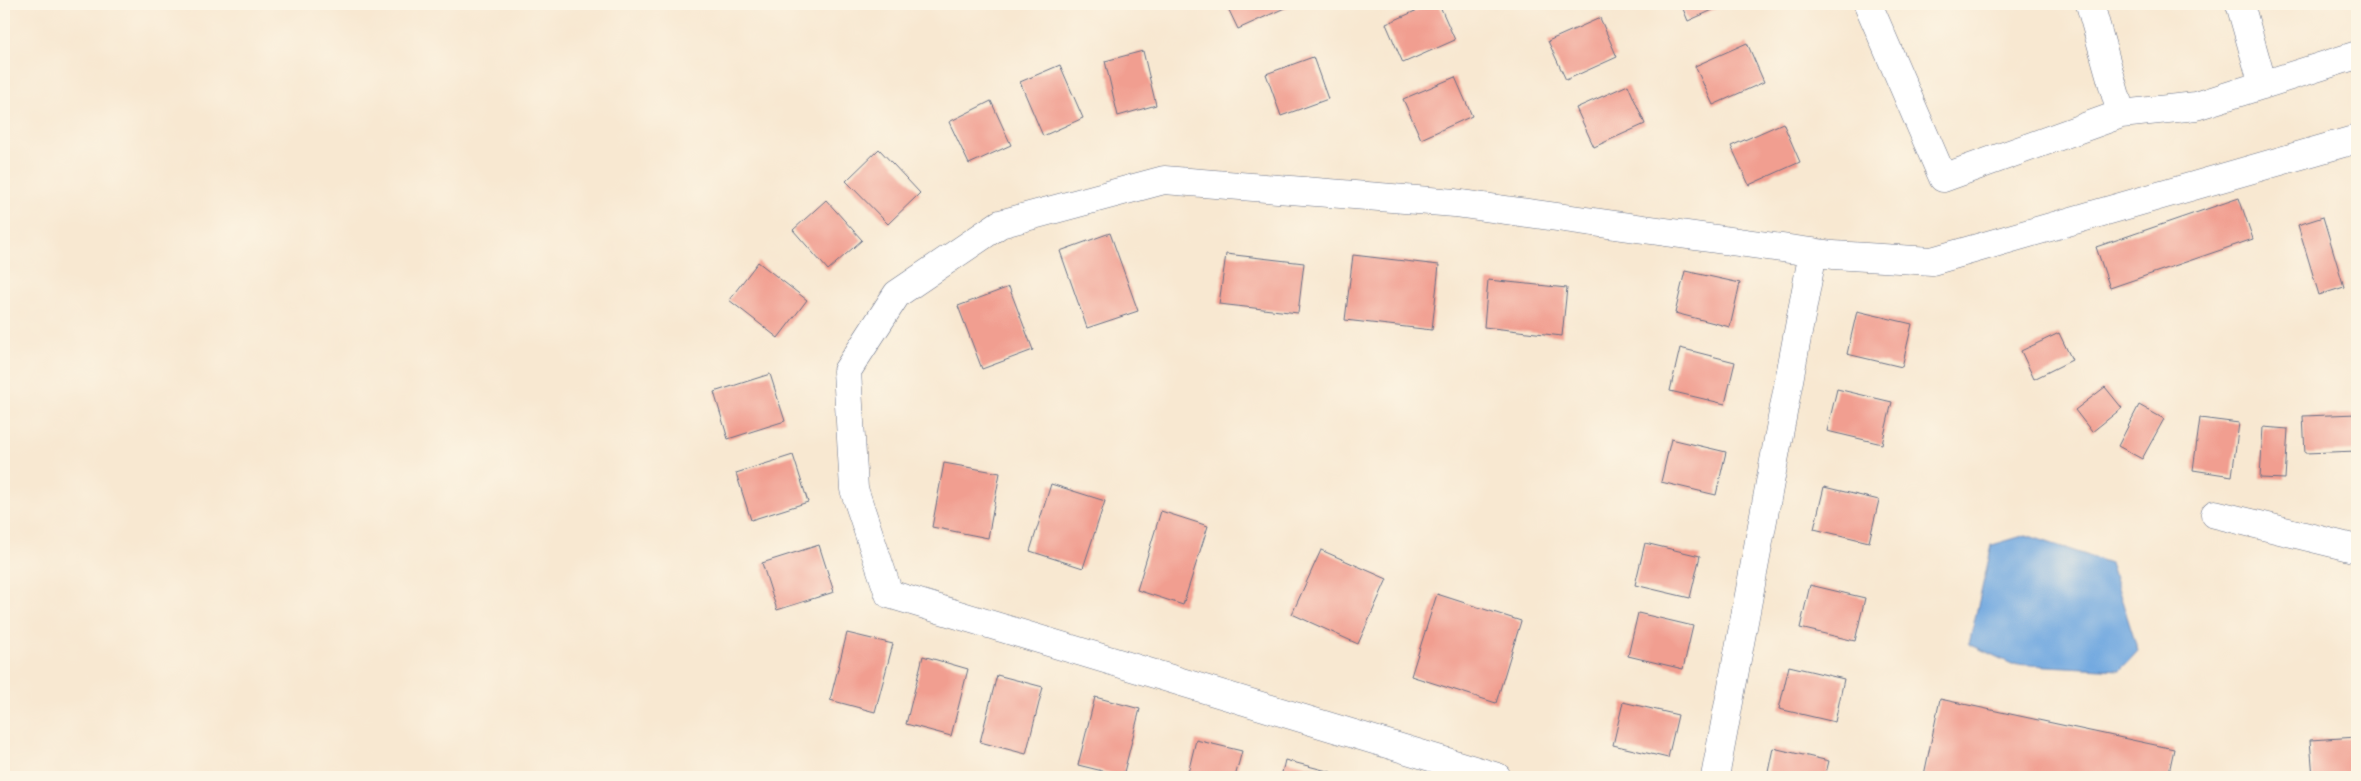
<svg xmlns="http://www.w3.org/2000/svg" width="2361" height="781" viewBox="0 0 2361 781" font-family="'Playpen Sans',sans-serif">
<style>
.water{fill:#72a9e0;stroke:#466c9f}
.building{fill:#f19e90}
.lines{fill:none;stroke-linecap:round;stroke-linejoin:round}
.minor-casing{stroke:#687086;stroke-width:29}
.minor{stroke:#fff;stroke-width:28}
</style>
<rect width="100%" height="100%" fill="#fcf5e5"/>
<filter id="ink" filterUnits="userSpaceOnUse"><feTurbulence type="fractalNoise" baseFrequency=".02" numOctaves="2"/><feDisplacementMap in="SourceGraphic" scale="10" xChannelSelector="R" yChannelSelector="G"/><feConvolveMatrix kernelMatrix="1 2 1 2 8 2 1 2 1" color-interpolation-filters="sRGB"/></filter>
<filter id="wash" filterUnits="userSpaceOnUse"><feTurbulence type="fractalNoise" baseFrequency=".0096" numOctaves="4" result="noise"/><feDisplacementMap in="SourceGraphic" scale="20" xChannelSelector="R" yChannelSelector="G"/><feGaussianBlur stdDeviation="1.12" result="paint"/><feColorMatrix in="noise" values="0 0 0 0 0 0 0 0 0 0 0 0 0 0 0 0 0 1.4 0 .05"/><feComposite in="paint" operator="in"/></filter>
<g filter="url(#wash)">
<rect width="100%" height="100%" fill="#f8e8d1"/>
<path class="water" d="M2026,535L2110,563L2138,651L2120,670L2012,664L1969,644L1992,545Z"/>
<g id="blocks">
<path class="building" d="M1226,4H1288L1289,6L1238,29Z
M1431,4H1439L1455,40L1403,63L1386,24Z
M1681,4H1726L1688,21Z
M1600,18L1617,57L1566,80L1548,41Z
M1747,43L1764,82L1713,105L1695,66Z
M1143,51L1156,105L1118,116L1105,61Z
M1313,57L1328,99L1281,116L1266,74Z
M1060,65L1083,118L1043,136L1020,82Z
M1455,77L1472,116L1421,139L1403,99Z
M1628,85L1645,124L1594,147L1576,108Z
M991,101L1011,145L969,164L949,122Z
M1783,123L1800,162L1749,185L1731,146Z
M879,149L920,193L888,224L846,181Z
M2239,198L2253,239L2110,288L2096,247Z
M826,200L862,240L828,270L793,230Z
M2323,217L2344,287L2319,295L2298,225Z
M1110,233L1138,311L1087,328L1060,251Z
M1226,254L1304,263L1298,313L1219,304Z
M1353,255L1439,265L1432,330L1345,320Z
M758,262L807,300L778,338L729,300Z
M1685,271L1740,283L1730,327L1675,313Z
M1488,280L1567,288L1562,336L1484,327Z
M1009,287L1033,350L982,369L958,306Z
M1857,311L1912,324L1902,367L1847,354Z
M2059,333L2072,360L2034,379L2021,351Z
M1680,348L1735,362L1725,404L1670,391Z
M770,374L785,421L728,439L714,392Z
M2105,387L2122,408L2092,432L2075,410Z
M1837,389L1892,402L1882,444L1827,431Z
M2139,405L2164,419L2142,459L2118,446Z
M2357,414V451L2305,453L2303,416Z
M2200,418L2239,423L2232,476L2193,470Z
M2263,427L2288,429L2285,479L2260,478Z
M1671,439L1726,452L1716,495L1661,482Z
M793,455L808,502L751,520L736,473Z
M944,463L1000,473L988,538L932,527Z
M1051,484L1105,501L1083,568L1030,551Z
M1824,487L1879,500L1869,542L1814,529Z
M1161,511L1208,526L1183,605L1137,590Z
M1645,543L1700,556L1690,598L1635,585Z
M819,545L834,592L777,610L762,563Z
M1321,550L1387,579L1358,644L1292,614Z
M1810,585L1865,598L1855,641L1800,628Z
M1437,594L1521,621L1496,703L1411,676Z
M1638,613L1693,626L1683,669L1628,656Z
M847,633L893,644L875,712L830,700Z
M923,656L968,669L951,736L906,724Z
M1789,666L1844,679L1835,722L1779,709Z
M997,675L1043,687L1026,754L980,742Z
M1095,697L1140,709L1123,776L1078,765Z
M1940,699L2174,749L2168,777H1937L1924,775Z
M1623,702L1678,715L1668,758L1613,745Z
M2357,737V777H2313L2310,740Z
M1196,740L1242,751L1235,777H1187Z
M1773,748L1829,761L1825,777H1767Z
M1285,760L1331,772L1330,777H1281Z"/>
</g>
</g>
<g filter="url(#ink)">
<use href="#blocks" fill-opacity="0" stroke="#687086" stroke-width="1"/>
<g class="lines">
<defs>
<path id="minor" d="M1868,4L1943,178L2121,114
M2090,4L2121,114L2196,106L2357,55
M2240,4L2263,85
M2215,514L2357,549
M1497,777L889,594L854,489L847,371L897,294L1000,224L1164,180L1455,203L1833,255L1932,261L2357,139
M1715,777L1813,252"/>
</defs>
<use href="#minor" class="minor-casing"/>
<use href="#minor" class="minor"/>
</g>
</g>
<rect width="2361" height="781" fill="none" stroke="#fcf5e5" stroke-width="20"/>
</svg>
